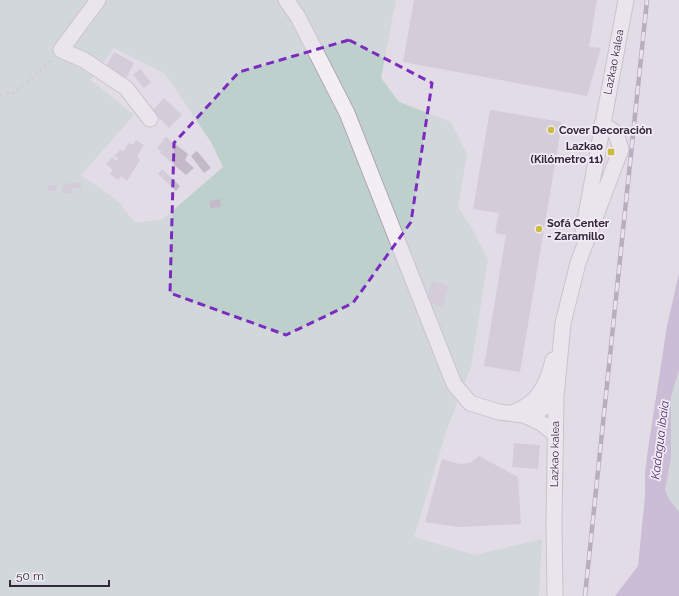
<svg xmlns="http://www.w3.org/2000/svg" width="679" height="596" viewBox="0 0 679 596" font-family="Raleway,sans-serif">
<style>
.green{fill:#bdd0cc;fill-rule:evenodd}
.water{fill:#b197c6}
.building{fill:#c3b9c9}
.lines{fill:none;stroke-linecap:round;stroke-linejoin:round}
.minor-casing{stroke:#aea5b3;stroke-width:17}
.path{stroke:#c2bac4;stroke-width:2.5;stroke-dasharray:3 3;stroke-linecap:butt}
.minor{stroke:#f3eef4;stroke-width:15}
.rail-casing{stroke:#87768f;stroke-width:4.5}
.rail{stroke:#f0ebf4;stroke-width:3;stroke-dasharray:9;stroke-linecap:butt}
.marked{fill:none;stroke:#7b2cbf;stroke-width:3;stroke-dasharray:8 5;stroke-linejoin:round}
.poi-dot{fill:#cbbc40;stroke:#f0ebf4;stroke-width:1.5}
.labels{text-anchor:middle;dominant-baseline:central;stroke-width:3.5;stroke-linejoin:round;paint-order:stroke}
.street-label{font-size:11px;fill:#35263c;stroke:#f0ebf4}
.poi-label{font-size:11px;font-weight:bold;fill:#35263c;stroke:#f0ebf4;text-anchor:start}
.water-label{font-size:12px;font-style:italic;fill:#56316f;stroke:#f0ebf4}
</style>
<rect width="100%" height="100%" fill="#e2dce6"/>
<path class="green" d="M0,0H396L381,78L399,102L451,122L467,154L458,207L474,232L488,260L471,367L447,429L414,537L475,555L542,539L539,596H0ZM114,48L165,74L211,142L223,167L163,219L135,223L119,202L81,175L134,115L91,80Z
M679,370V512L669,499L665,490L671,458V397Z"/>
<path class="water" d="M679,273V370L671,397V458L665,490L669,499L679,512V596H615L638,566L645,495V472L648,449L667,326Z"/>
<path class="building" d="M414,0H597L589,47L601,48L587,96L403,62Z
M114,52L134,63L125,80L104,69Z
M140,69L151,82L144,88L133,75Z
M164,98L182,115L169,128L152,111Z
M490,110L562,122L520,372L484,366L506,235L495,233L499,213L473,209Z
M166,137L188,154L185,160L194,168L186,175L160,153L162,152L157,148Z
M136,140L144,145L137,157L140,160L127,181L121,176L118,180L110,174L113,170L106,164L112,157L117,161L118,158L114,156L120,150L123,151L129,143L133,145Z
M197,151L211,168L204,173L191,156Z
M162,169L180,186L176,191L158,174Z
M74,182L81,183V188H73L71,194L62,193L64,183L73,184Z
M48,185H57L56,191L47,190Z
M220,199L221,207L210,208V201Z
M432,281L449,286L443,307L426,302Z
M514,443L540,445L538,469L512,467Z
M479,456L518,477L521,524L459,527L425,522L442,459L460,464L470,463Z"/>
<g class="lines">
<defs>
<path id="minor" d="M98,0L61,50L84,60L126,88L150,119
M286,0L298,17L347,113L454,384L470,403L499,412L524,415L539,411L556,397
M583,231L626,0
M516,411C539,403 548,382 553,360
M524,415L541,423L556,435
M555,596L554,522L556,397L563,323L578,263L621,149L616,133L602,124"/>
</defs>
<use href="#minor" class="minor-casing"/>
<path class="path" d="M0,95L13,93L31,79L52,59"/>
<use href="#minor" class="minor"/>
<defs>
<path id="rail" d="M585,596L647,0"/>
</defs>
<use href="#rail" class="rail-casing"/>
<use href="#rail" class="rail"/>
</g>
<path d="M0 0H679V596H0ZM349,40L432,83L411,222L353,303L286,335L170,293L174,143L239,72Z" fill="#e2dce6" fill-opacity=".55" fill-rule="evenodd"/>
<path class="marked" d="M349,40L432,83L411,222L353,303L286,335L170,293L174,143L239,72Z"/>
<g class="poi-dot">
<circle cx="551" cy="130" r="4"/>
<rect x="607" y="148" width="8" height="8" rx="2"/>
<circle cx="539" cy="229" r="4"/>
</g>
<g class="labels">
<g class="street-label">
<text transform="translate(614 62) rotate(-79)">Lazkao kalea</text>
<text transform="translate(555 454) rotate(-89)">Lazkao kalea</text>
</g>
<g class="poi-label">
<text x="559" y="130">Cover Decoración</text>
<text x="603" y="146" text-anchor="end">Lazkao<tspan x="603" dy="13">(Kilómetro 11)</tspan></text>
<text x="547" y="223">Sofá Center<tspan x="547" dy="13">- Zaramillo</tspan></text>
</g>
<g class="water-label">
<text transform="translate(660 440) rotate(-83)">Kadagua ibaia</text>
</g>
</g>
<path d="M10 580v6h99v-6" fill="none" stroke="#35263c" stroke-width="2"/>
<text x="16" y="580" font-size="12" fill="#35263c" stroke="#f0ebf4" stroke-width="3" paint-order="stroke">50 m</text>
</svg>
